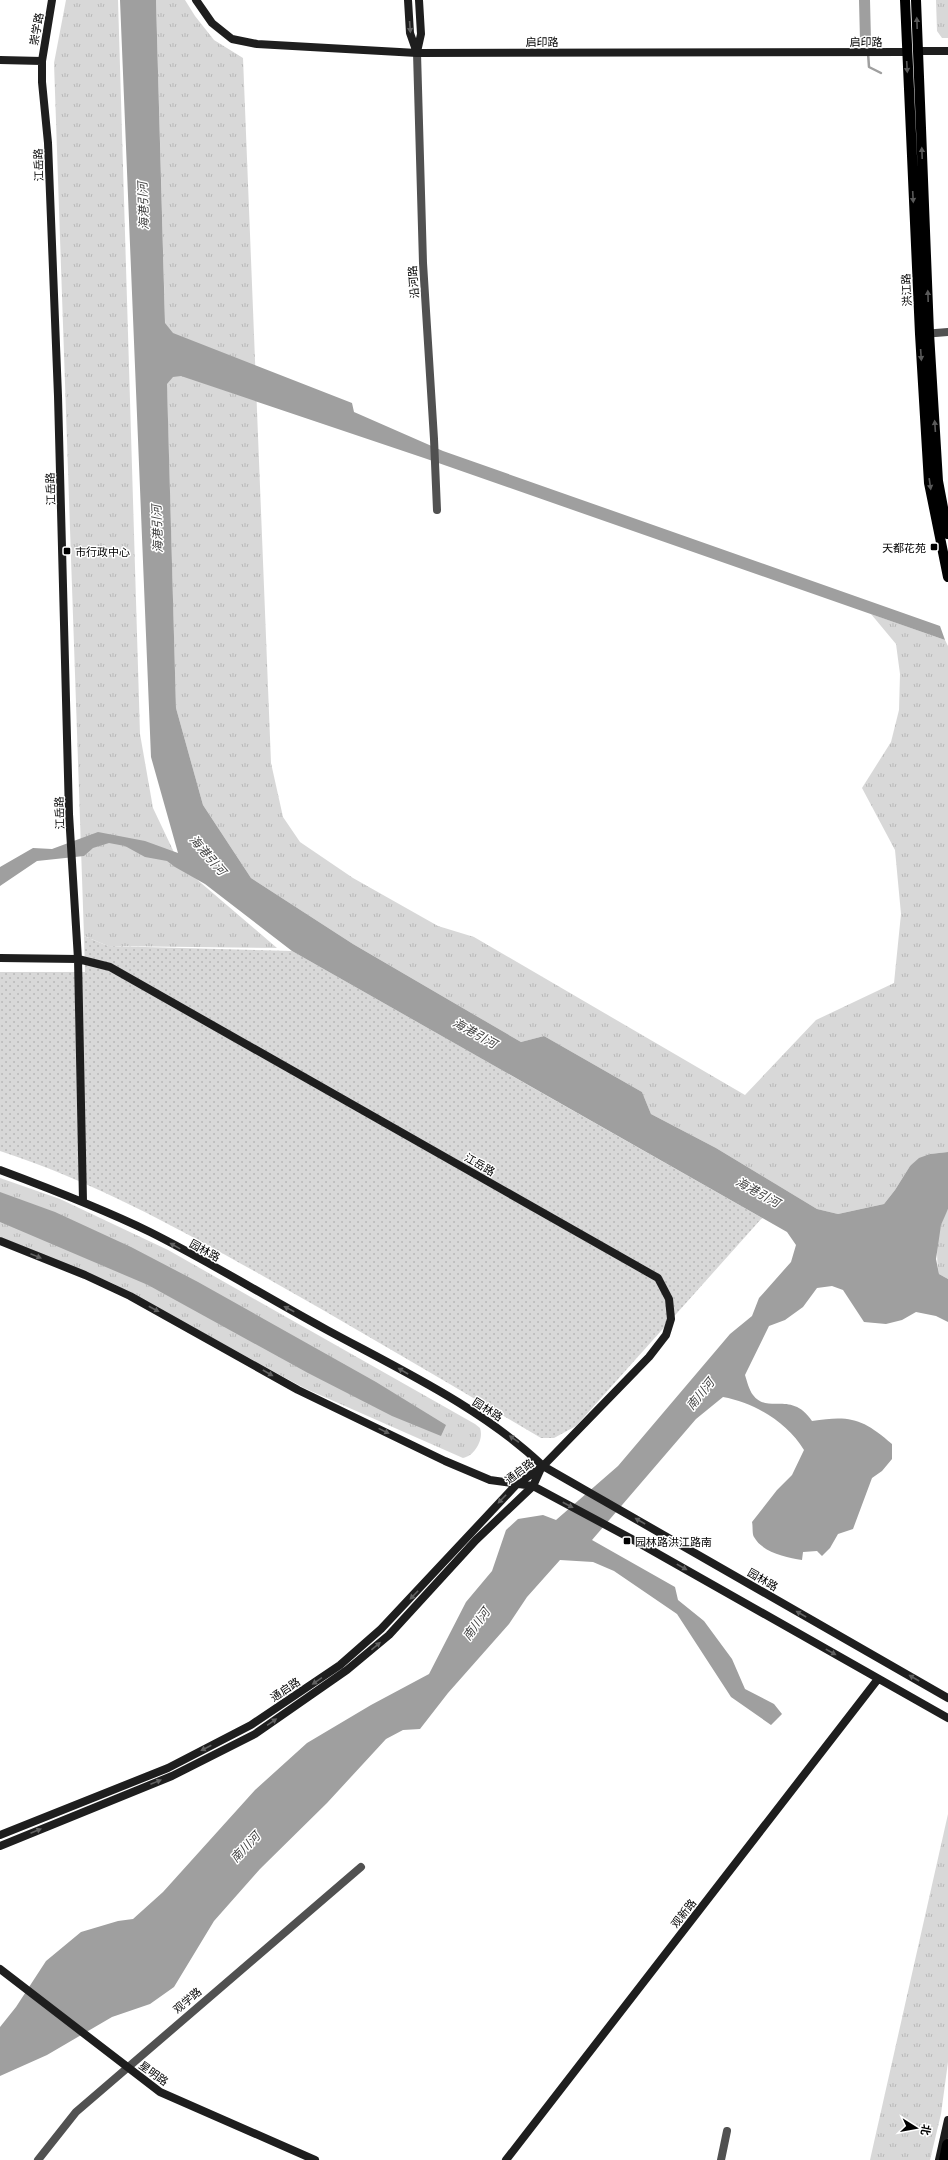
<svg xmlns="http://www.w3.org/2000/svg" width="948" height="2160" viewBox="0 0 948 2160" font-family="Manrope,'Noto Sans SC',sans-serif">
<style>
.grass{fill:url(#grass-tufts)}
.park{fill:url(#park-dots)}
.water{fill:#9f9f9f}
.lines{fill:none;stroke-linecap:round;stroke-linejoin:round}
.stream{stroke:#9f9f9f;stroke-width:2.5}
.street{stroke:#515151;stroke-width:8}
.secondary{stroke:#1e1e1e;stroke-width:8}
.primary{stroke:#000;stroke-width:10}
.highway{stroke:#000;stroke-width:12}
.oneway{fill:#595959}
.oneway2{fill:#626262}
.poi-dot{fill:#000;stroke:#fff;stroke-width:1.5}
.labels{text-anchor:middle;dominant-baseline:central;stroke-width:3;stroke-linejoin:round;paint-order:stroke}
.street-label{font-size:11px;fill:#000;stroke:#fff}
.poi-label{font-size:11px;fill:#000;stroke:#fff;text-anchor:start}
.water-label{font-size:12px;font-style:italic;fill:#404040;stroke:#fff}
</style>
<defs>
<pattern id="grass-tufts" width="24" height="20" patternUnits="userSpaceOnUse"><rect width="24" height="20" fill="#d8d8d8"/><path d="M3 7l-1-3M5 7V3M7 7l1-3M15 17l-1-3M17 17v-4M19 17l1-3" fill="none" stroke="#b8b8b8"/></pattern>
<pattern id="park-dots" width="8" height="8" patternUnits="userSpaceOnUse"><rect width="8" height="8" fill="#d8d8d8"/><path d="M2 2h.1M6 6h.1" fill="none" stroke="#b8b8b8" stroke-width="1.8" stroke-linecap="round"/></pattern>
</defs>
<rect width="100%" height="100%" fill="#fff"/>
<path class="grass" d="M66,0H118L140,734L153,808L180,865L277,948L108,946L84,936L54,63Z
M156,0H185L195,16L214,40L243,58L271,763L283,817L300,842L353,878L438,926L474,937L745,1095L816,1020L894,983L901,914L895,850L862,788L891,742L899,710L900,674L896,644L871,614L945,640L948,646V1152L930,1154L910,1166L895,1190L884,1204L838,1214L817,1209L716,1148L651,1114L642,1092L544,1036L521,1042L353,944L251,878L203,805L176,708Z
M936,0H948V38H942L937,31Z
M0,1178L60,1199L168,1250L475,1424L480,1428C484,1439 475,1456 463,1458L304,1388L112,1283L0,1237Z
M948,1209V1279L939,1274C935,1254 937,1226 948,1209Z
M948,1814V2062L941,2114L930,2160H870Z"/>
<path class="park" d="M84,936L108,946L292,951L762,1218L576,1426L554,1438H541C446,1382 352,1326 256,1272C174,1226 90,1180 0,1151V972H85Z"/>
<path class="water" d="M120,0H156L165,323L173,333L352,403L354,412L443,451L940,626L945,640L427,459L181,376L173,377L167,384L176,708L203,805L251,878L353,944L521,1042L544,1036L642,1092L651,1114L716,1148L817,1209L838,1214L884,1204L895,1190L910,1166L919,1158L930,1154L948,1152V1209L941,1225L936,1259L939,1274L948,1279V1322L936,1316L916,1312L902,1320L886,1324L864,1322L843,1290L832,1286L817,1288L803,1307L785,1320L769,1326L745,1375C747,1381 749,1390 753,1395C768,1415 791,1390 812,1421C851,1415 863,1419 892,1444V1459L882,1471L872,1478L853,1529L838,1534L830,1548L822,1556L817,1551L803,1552L802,1560C786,1557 763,1553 754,1537C752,1534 753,1526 752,1522L777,1490L792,1475L804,1450C787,1422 755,1403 723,1397L696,1419L592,1540L675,1587L678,1600L704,1621L732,1659L745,1689L774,1704L782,1714L771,1725L731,1697L677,1614L614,1571L593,1562L560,1560L527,1597L509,1624L448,1693L420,1729L403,1730L386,1739L327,1803L260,1869L214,1921L174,1987L150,2004L112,2017L47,2055L0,2076V2027L16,2007L46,1961L81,1932L118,1921L133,1919L163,1892L255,1790L307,1743L371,1705L429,1674L466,1602L492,1571L506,1530L518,1519L543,1515L556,1520L618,1466L730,1334L752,1316L759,1298L791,1262L796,1245L787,1232L292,951L205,884L175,867L167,861L145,857L125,846L109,843L93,848L84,856L37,861L0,886V867L33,848L52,849L98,832L145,841L178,853L151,757Z
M859,0H870L871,41H860Z
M0,1192L55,1212L131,1247L198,1282L376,1382L446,1425L441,1436L392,1416L308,1373L148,1285L0,1222Z"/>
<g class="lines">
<path class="stream" d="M867,38L869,67L881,73"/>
<path class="street" d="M417,53L423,263L434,439L437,510
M923,334L948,332
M38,2160L76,2112L361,1867
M721,2160L727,2131"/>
<path class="secondary" d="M52,0L42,61V82L48,143L58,396L69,814L78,959L83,1201
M196,0L212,23L232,39L257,44L417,53L906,52
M408,0L410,33L417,53
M918,51H948
M417,52L421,34L419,0
M0,60L42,61
M0,958L78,959L110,967L658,1278L669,1299L671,1319L666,1335L649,1357L543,1466L516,1485L381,1629L340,1665L251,1725L168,1768L0,1835
M0,1170C51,1189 101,1208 150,1232C210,1262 268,1298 327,1330C399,1369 484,1409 543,1466L948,1698
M0,1241L85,1275L130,1296L298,1390L445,1461L490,1480L533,1486L630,1538L948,1718
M0,1846L172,1776L255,1734L347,1670L389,1635L476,1540L533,1486L542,1466
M0,1969L160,2092L315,2160
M506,2160L878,1679
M939,2160L948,2120"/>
<path class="primary" d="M905,0L920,334L929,483L948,577
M916,0L929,333L938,481L948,534"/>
<path class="highway" d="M945,2160L948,2145"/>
</g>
<defs><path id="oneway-solid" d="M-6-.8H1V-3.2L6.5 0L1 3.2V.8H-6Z"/></defs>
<g class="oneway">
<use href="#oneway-solid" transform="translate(917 23) rotate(-92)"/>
<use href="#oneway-solid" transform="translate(907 67) rotate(87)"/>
<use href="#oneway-solid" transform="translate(922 153) rotate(-92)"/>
<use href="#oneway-solid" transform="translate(913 197) rotate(87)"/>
<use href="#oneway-solid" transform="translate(928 296) rotate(-92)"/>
<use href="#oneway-solid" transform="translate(921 355) rotate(86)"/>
<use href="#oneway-solid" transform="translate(935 426) rotate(-94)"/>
<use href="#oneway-solid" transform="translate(930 484) rotate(82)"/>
</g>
<g class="oneway2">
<use href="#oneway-solid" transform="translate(410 27) rotate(86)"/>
<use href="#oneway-solid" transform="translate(175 1246) rotate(-151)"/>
<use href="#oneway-solid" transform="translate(36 1256) rotate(22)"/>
<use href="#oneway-solid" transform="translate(154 1309) rotate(28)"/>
<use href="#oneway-solid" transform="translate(289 1309) rotate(-152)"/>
<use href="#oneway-solid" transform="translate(403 1371) rotate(-150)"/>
<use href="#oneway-solid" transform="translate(268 1373) rotate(30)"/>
<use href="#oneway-solid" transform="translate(384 1431) rotate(26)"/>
<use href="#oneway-solid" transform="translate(514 1439) rotate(-145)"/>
<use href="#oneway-solid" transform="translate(502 1499) rotate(134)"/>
<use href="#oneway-solid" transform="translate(568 1505) rotate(28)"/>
<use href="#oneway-solid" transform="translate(640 1521) rotate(-150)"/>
<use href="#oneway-solid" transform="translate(682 1567) rotate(29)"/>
<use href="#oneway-solid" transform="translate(414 1595) rotate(134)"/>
<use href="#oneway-solid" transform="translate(801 1614) rotate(-150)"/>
<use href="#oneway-solid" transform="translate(376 1646) rotate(-40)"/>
<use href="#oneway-solid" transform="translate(831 1652) rotate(29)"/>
<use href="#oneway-solid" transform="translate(914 1678) rotate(-150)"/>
<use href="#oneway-solid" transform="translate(317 1681) rotate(146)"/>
<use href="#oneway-solid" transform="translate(272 1722) rotate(-35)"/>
<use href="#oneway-solid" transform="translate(206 1748) rotate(153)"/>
<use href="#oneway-solid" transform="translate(156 1782) rotate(-22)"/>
<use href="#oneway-solid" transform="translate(36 1831) rotate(-23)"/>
</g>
<g class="poi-dot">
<rect x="930" y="543" width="8" height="8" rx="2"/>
<rect x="63" y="547" width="8" height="8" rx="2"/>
<rect x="623" y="1537" width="8" height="8" rx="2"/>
</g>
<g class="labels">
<g class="street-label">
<text transform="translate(36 29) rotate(-80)">崇学路</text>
<text x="542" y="41">启印路</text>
<text x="866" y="41">启印路</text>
<text transform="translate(38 165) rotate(-92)">江岳路</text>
<text transform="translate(413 282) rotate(-94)">沿河路</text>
<text transform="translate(906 290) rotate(-93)">洪江路</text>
<text transform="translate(50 489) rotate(-92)">江岳路</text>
<text transform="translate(59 813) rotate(-92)">江岳路</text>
<text transform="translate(480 1164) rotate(30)">江岳路</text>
<text transform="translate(205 1250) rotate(29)">园林路</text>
<text transform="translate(488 1409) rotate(32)">园林路</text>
<text transform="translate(519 1471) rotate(-37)">通启路</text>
<text transform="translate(763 1579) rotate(30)">园林路</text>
<text transform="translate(285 1689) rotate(-34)">通启路</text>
<text transform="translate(683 1913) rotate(-52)">观新路</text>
<text transform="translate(187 2000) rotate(-40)">观学路</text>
<text transform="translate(154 2073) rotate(36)">星明路</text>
</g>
<g class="poi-label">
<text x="926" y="547" text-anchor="end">天都花苑</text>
<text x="75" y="551">市行政中心</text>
<text x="635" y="1541">园林路洪江路南</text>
</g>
<g class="water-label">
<text transform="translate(143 206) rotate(-92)">海港引河</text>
<text transform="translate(157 529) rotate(-92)">海港引河</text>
<text transform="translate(208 855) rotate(49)">海港引河</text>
<text transform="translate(475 1033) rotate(29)">海港引河</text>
<text transform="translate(758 1192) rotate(29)">海港引河</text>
<text transform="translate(700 1394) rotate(-51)">南川河</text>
<text transform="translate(476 1624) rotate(-54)">南川河</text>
<text transform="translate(245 1847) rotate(-47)">南川河</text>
</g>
</g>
<g transform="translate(916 2128) rotate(101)" stroke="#ffffff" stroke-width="3" paint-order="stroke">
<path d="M0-3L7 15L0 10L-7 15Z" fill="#000000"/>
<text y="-6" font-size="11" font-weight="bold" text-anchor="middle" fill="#000000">北</text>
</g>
</svg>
